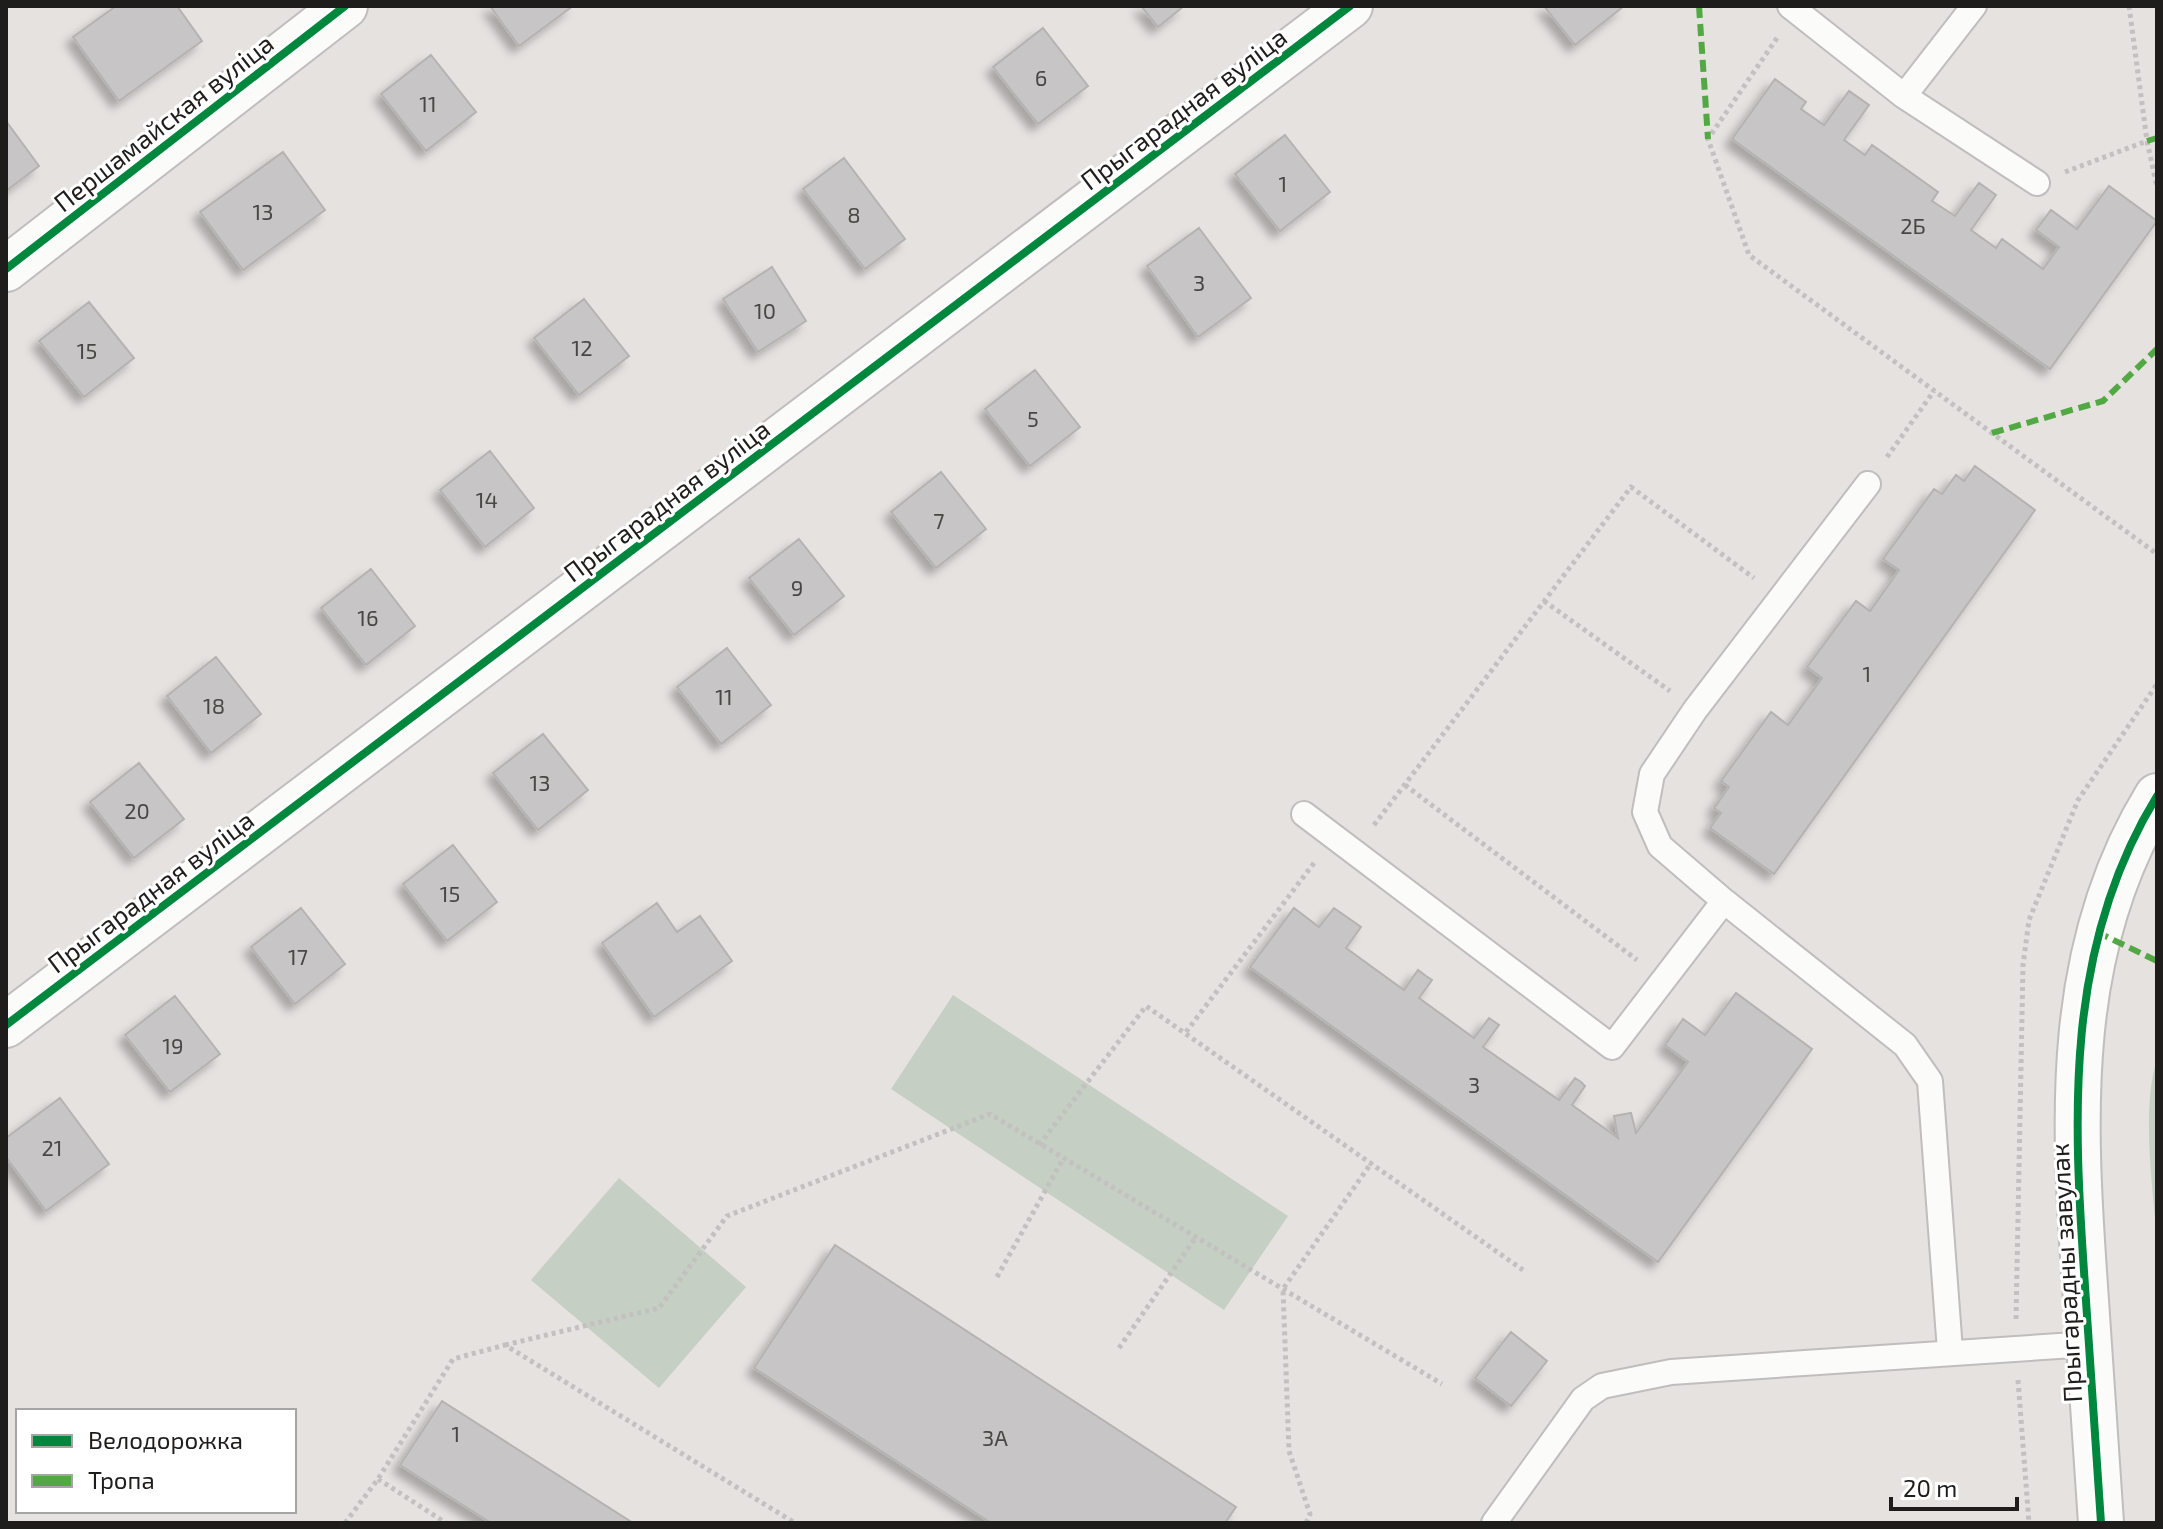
<svg xmlns="http://www.w3.org/2000/svg" width="2163" height="1529" viewBox="0 0 2163 1529" font-family="'Exo 2',sans-serif">
<style>
.green{fill:#c5cfc3}
.building{fill:#c7c5c5;stroke:#b4b2b2;stroke-width:2;filter:url(#shadow)}
.lines{fill:none;stroke-linecap:round;stroke-linejoin:round}
.service-casing{stroke:#c0bdbc;stroke-width:28}
.minor-casing{stroke:#c0bdbc;stroke-width:48}
.tertiary-casing{stroke:#c0bdbc;stroke-width:48}
.path{stroke:#c2c1c0;stroke-width:5;stroke-dasharray:4 4;stroke-linecap:butt}
.service{stroke:#fbfbfa;stroke-width:24}
.minor{stroke:#fbfbfa;stroke-width:44}
.tertiary{stroke:#fbfbfa;stroke-width:44}
.quiet{stroke:#52a943;stroke-width:6;stroke-dasharray:12 6;stroke-linecap:butt}
.cycleway-casing{stroke:#fff;stroke-width:13}
.cycleway{stroke:#00873e;stroke-width:8}
.labels{text-anchor:middle;dominant-baseline:central;stroke-width:6;stroke-linejoin:round;paint-order:stroke}
.number-label{font-size:22px;fill:#494746}
.street-label{font-size:26px;fill:#1f1d1c;stroke:#fff}
</style>
<defs>
<filter id="shadow"><feDropShadow dx="-7" dy="7" stdDeviation="4" flood-color="#0004"/></filter>
</defs>
<rect width="100%" height="100%" fill="#e5e2e0"/>
<path class="green" d="M953,995L1288,1216L1224,1310L891,1089Z
M2157,1059V1241C2153,1188 2141,1110 2157,1059Z
M619,1178L746,1287L659,1388L531,1280Z"/>
<path class="building" d="M116,6H177L202,41L119,101L73,37Z
M490,6H573L519,46Z
M1141,6H1184L1158,27Z
M1544,6H1624L1575,45Z
M1043,28L1088,86L1038,124L993,67Z
M431,55L476,112L426,151L381,94Z
M1775,79L1806,102L1801,109L1824,125L1849,91L1869,105L1844,140L1865,155L1872,145L1938,192L1932,201L1955,216L1979,183L1996,195L1971,230L1996,248L2002,239L2043,269L2059,247L2036,230L2051,210L2077,229L2109,186L2157,221L2050,369L1732,139Z
M6,121L39,166L6,191Z
M1285,135L1330,192L1280,231L1235,174Z
M283,152L325,210L243,270L200,212Z
M844,158L905,239L865,269L803,189Z
M1199,228L1251,298L1198,337L1147,266Z
M772,267L806,321L758,352L723,299Z
M584,299L629,356L579,395L534,338Z
M89,302L134,358L84,397L39,341Z
M1035,370L1080,427L1030,466L985,409Z
M490,451L534,508L485,547L440,490Z
M1975,466L2035,510L1774,874L1710,828L1721,813L1714,808L1729,787L1721,781L1771,712L1788,725L1822,678L1807,667L1856,601L1870,611L1899,570L1883,559L1934,489L1942,494L1956,475L1964,481Z
M941,472L986,529L936,568L891,512Z
M799,539L844,596L794,635L749,578Z
M371,569L415,626L366,665L321,608Z
M727,648L771,705L721,744L677,687Z
M216,657L261,714L211,753L167,696Z
M543,734L588,790L538,830L493,773Z
M139,763L184,819L134,858L90,802Z
M453,845L497,902L447,941L403,884Z
M657,903L677,932L700,916L732,961L654,1017L602,943Z
M301,908L345,964L295,1004L251,947Z
M1294,908L1319,927L1334,908L1361,927L1346,948L1404,990L1418,970L1426,976L1432,980L1419,998L1474,1038L1489,1018L1499,1025L1483,1047L1559,1100L1575,1078L1581,1082L1585,1086L1572,1105L1618,1138L1614,1116L1631,1113L1636,1133L1688,1062L1665,1045L1683,1019L1705,1035L1736,993L1812,1049L1658,1262L1250,967Z
M175,996L220,1054L170,1092L125,1035Z
M60,1098L109,1164L46,1211L6,1157V1138Z
M835,1245L1236,1507L1225,1523H991L754,1368Z
M1511,1332L1547,1361L1511,1406L1475,1378Z
M442,1401L633,1523H491L400,1465Z"/>
<g class="lines">
<defs>
<path id="service" d="M1790,6L1904,96L2037,183
M1904,96L1974,6
M1868,484L1695,710L1652,774L1645,812L1660,846L1724,901L1905,1045L1930,1081L1950,1351
M1304,814L1612,1047L1724,901
M1494,1523L1583,1399L1602,1386L1671,1372L2089,1344"/>
<path id="minor" d="M6,269L345,6
M6,1025L1350,6"/>
<path id="tertiary" d="M2101,1523C2095,1444 2090,1365 2085,1286C2073,1116 2064,947 2157,796"/>
</defs>
<use href="#service" class="service-casing"/>
<use href="#minor" class="minor-casing"/>
<use href="#tertiary" class="tertiary-casing"/>
<path class="path" d="M2129,6L2147,141
M1777,38L1708,139L1749,255L2157,554
M2065,172L2147,141L2157,187
M1887,457L1934,391
M1544,601L1670,691
M1405,785L1637,960
M1374,825L1631,487L1754,578
M1186,1032L1314,863
M1039,1145L1146,1006L1523,1270
M997,1277L1063,1159
M2016,1319L2023,965L2029,920L2078,800L2157,684
M505,1345L659,1308L727,1216L990,1114L1442,1384
M1119,1348L1196,1237
M2018,1380L2029,1523
M378,1479L446,1523
M345,1523L378,1479L453,1359L505,1345L795,1523
M1306,1523L1310,1514L1289,1451L1283,1289L1372,1162"/>
<use href="#service" class="service"/>
<use href="#minor" class="minor"/>
<use href="#tertiary" class="tertiary"/>
<path class="quiet" d="M1699,6L1708,139
M2147,141L2157,138
M1992,433L2103,401L2157,349
M2097,932L2157,961"/>
<defs>
<path id="cycleway" d="M6,269L345,6
M6,1025L1350,6
M2101,1523C2095,1444 2090,1365 2085,1286C2073,1116 2064,947 2157,796"/>
</defs>
<use href="#cycleway" class="cycleway-casing"/>
<use href="#cycleway" class="cycleway"/>
</g>
<g class="labels">
<g class="number-label">
<text x="1041" y="77">6</text>
<text x="428" y="103">11</text>
<text x="1283" y="183">1</text>
<text x="263" y="211">13</text>
<text x="854" y="214">8</text>
<text x="1913" y="225">2Б</text>
<text x="1199" y="282">3</text>
<text x="765" y="310">10</text>
<text x="582" y="347">12</text>
<text x="87" y="350">15</text>
<text x="1033" y="418">5</text>
<text x="487" y="499">14</text>
<text x="939" y="520">7</text>
<text x="797" y="587">9</text>
<text x="368" y="617">16</text>
<text x="1867" y="673">1</text>
<text x="724" y="696">11</text>
<text x="214" y="705">18</text>
<text x="540" y="782">13</text>
<text x="137" y="810">20</text>
<text x="450" y="893">15</text>
<text x="298" y="956">17</text>
<text x="173" y="1045">19</text>
<text x="1474" y="1084">3</text>
<text x="52" y="1147">21</text>
<text x="456" y="1433">1</text>
<text x="995" y="1437">3A</text>
</g>
<g class="street-label">
<text transform="translate(1183 108) rotate(-37)">Прыгарадная вуліца</text>
<text transform="translate(163 122) rotate(-38)">Першамайская вуліца</text>
<text transform="translate(666 500) rotate(-37)">Прыгарадная вуліца</text>
<text transform="translate(150 891) rotate(-37)">Прыгарадная вуліца</text>
<text transform="translate(2065 1273) rotate(-93)">Прыгарадны завулак</text>
</g>
</g>
<rect width="2163" height="1529" fill="none" stroke="#1f1d1c" stroke-width="16"/>
<rect x="16" y="1409" width="280" height="104" fill="#ffffff" stroke="#a5a5a4" stroke-width="2"/>
<rect x="32" y="1435" width="40" height="12" fill="#00873e" stroke="#a5a5a4" stroke-width="2"/>
<text x="88" y="1449" font-size="24" fill="#1f1d1c">Велодорожка</text>
<rect x="32" y="1475" width="40" height="12" fill="#52a943" stroke="#a5a5a4" stroke-width="2"/>
<text x="88" y="1489" font-size="24" fill="#1f1d1c">Тропа</text>
<path d="M1891 1497v12h126v-12" fill="none" stroke="#1f1d1c" stroke-width="4"/>
<text x="1903" y="1497" font-size="24" fill="#1f1d1c" stroke="#ffffff" stroke-width="6" paint-order="stroke">20 m</text>
</svg>
